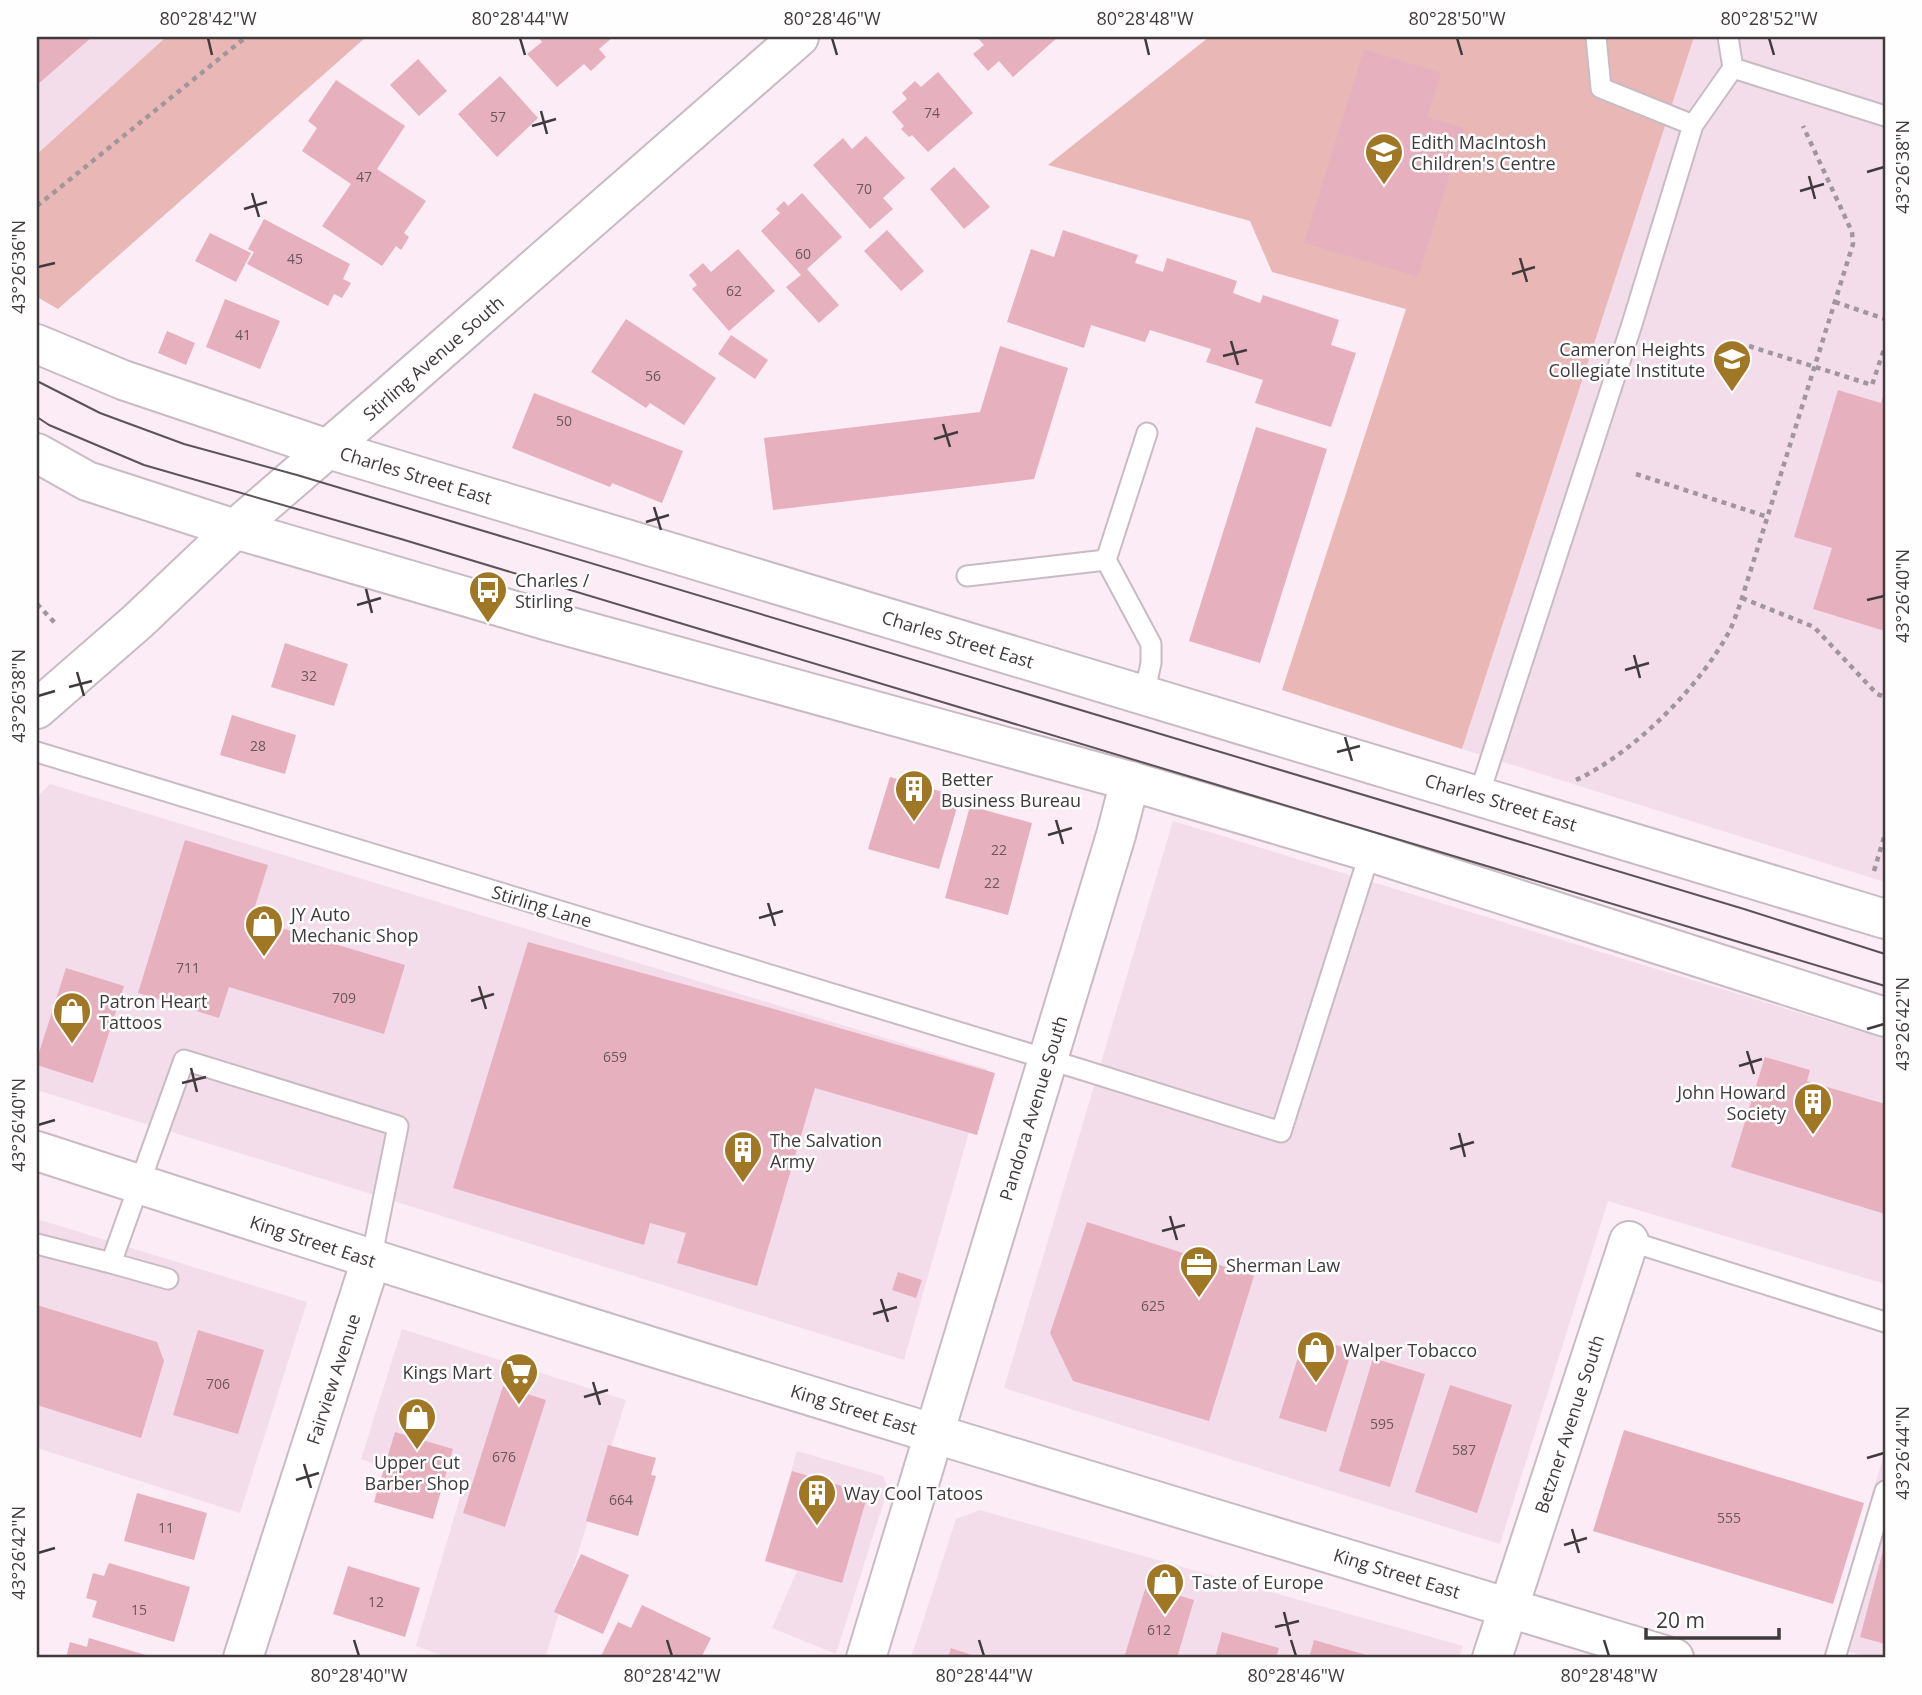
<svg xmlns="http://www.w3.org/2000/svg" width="1922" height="1695" viewBox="0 0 1922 1695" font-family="'Open Sans',sans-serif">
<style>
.built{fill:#f3ddea}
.green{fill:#e9b8b6}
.building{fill:#e7b0bf}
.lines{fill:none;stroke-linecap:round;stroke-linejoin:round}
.lane-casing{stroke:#c9bbc3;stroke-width:23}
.street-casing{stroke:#c9bbc3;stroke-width:42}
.secondary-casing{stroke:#c9bbc3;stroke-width:42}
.path{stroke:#a0969c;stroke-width:4.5;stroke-dasharray:5 5;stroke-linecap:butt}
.lane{stroke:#fff;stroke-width:19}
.street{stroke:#fff;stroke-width:38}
.secondary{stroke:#fff;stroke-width:38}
.tram{stroke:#5b5357;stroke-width:2}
.ticks{fill:none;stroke:#403a3d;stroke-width:2.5}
.labels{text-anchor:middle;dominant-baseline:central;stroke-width:5;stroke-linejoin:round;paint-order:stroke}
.number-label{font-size:14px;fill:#6a585e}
.poi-label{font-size:18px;fill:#403a3d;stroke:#fefefe;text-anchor:start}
.street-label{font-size:18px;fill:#403a3d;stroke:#fefefe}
.neatline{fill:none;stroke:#403a3d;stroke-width:2.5}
.ticks-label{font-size:18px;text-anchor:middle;fill:#403a3d}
</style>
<rect width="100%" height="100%" fill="#fbecf5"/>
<path class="built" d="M37,37H166L37,154Z
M1694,37H1885V882L1462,749Z
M50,784L987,1069L904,1360L37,1090V797Z
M1173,821L1885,1039V1284L1608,1201L1500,1544L1004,1388Z
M37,1219L307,1302L240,1513L37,1448Z
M402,1329L626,1400L545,1658H449L416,1646L461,1494L361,1459Z
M797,1451L883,1476L888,1488L836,1654L772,1628L797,1571L765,1561Z
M1885,1451V1658H1870L1827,1645Z
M980,1510L1463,1646L1459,1658H911L956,1519Z"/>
<path class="green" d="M166,37H366L58,309L37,297V154Z
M1209,37H1694L1462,749L1282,690L1406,309L1272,272L1250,221L1048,165Z"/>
<path class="building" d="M37,37H92L37,85Z
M538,37H613L599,49L606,57L591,71L584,64L557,87L527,54L542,42Z
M977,37H1058L1013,77L999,61L988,71L973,54L984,45Z
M1364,49L1441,73L1427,117L1464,128L1418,277L1304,243Z
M418,59L447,91L419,116L390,85Z
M938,72L973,113L928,152L912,135L909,137L901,129L904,126L892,112L907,99L902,93L915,81L921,87Z
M500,76L538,118L497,157L458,114Z
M336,80L405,126L377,169L426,201L404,233L409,237L401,250L396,246L382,266L322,226L351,184L302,151L317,128L308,121Z
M866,136L905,178L883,198L893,209L870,229L813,165L843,138L852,149Z
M954,167L990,207L964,229L930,189Z
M802,193L842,237L807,269L839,305L819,323L786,287L801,275L761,231L780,213L776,209L784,201L788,206Z
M264,219L350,264L343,279L351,283L342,298L334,294L328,306L247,264L254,252L248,249Z
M887,230L924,271L901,291L864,251Z
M1063,230L1138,255L1135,263L1163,272L1167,258L1237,281L1233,293L1260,303L1263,295L1339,320L1331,345L1356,353L1331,427L1255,403L1263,380L1206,362L1211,349L1150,330L1145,342L1091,325L1084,348L1007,322L1031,249L1054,257Z
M210,233L251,253L236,282L195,261Z
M738,249L775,291L729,331L692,289L697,285L689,275L703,263L711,272Z
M225,299L280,321L260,369L206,347Z
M626,319L716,378L684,425L650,403L646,408L591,372Z
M167,331L195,343L186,365L158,353Z
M731,335L768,360L755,379L718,354Z
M1000,346L1068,368L1034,479L773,510L764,438L980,412Z
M1838,390L1881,403L1885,390V631L1813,609L1832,548L1794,537Z
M534,393L683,451L662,503L612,483L610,487L512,448Z
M1256,427L1327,449L1260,663L1189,641Z
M285,643L348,664L334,706L271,687Z
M232,715L296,735L285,774L220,755Z
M890,777L960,797L939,869L868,849Z
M970,806L1032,823L1008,915L945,898Z
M185,840L268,865L251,919L405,965L384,1034L229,987L219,1018L138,993Z
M528,942L753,1003L995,1073L977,1135L815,1088L757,1286L677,1263L686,1233L650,1223L644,1245L453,1188Z
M66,968L124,986L93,1083L37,1065V1059Z
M1765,1057L1810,1070L1807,1081L1885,1104V1214L1731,1167Z
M1087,1222L1254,1276L1209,1421L1073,1381L1050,1333Z
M898,1272L922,1280L916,1298L892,1290Z
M37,1305L157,1342L164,1361L141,1438L37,1405Z
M198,1330L264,1350L238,1434L173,1415Z
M1305,1335L1352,1350L1326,1432L1279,1418Z
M1373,1358L1425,1374L1390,1487L1339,1471Z
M1450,1385L1512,1405L1477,1513L1415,1492Z
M503,1386L546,1400L505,1527L463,1513Z
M1624,1430L1864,1503L1833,1604L1593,1531Z
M395,1432L453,1449L433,1519L374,1502Z
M608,1445L656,1458L651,1475L656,1476L638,1536L586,1521Z
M792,1471L868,1494L842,1583L765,1561Z
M137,1493L207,1513L194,1560L124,1541Z
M1884,1547H1885V1644L1860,1637Z
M581,1554L629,1575L603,1634L554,1612Z
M109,1563L190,1587L174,1642L92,1617L97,1601L86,1598L93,1573L104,1576Z
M348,1566L420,1588L405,1637L333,1614Z
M1146,1586L1194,1600L1177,1658H1124Z
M642,1605L711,1638L701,1658H600L618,1622L631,1628Z
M1222,1632L1279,1648L1276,1658H1215Z
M89,1638L149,1656V1658H66L70,1642L87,1647Z
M1314,1640L1377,1658H1309Z
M951,1648L981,1658H948Z"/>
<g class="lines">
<defs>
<path id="lane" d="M1596,37L1601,88L1693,125L1733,68L1728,37
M1733,68L1885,116
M1106,560L1151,644V663L1144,695
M967,576L1106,560L1147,433
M37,752L1083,1070L1281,1132L1370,852
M1479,795L1632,324L1693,125
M1629,1241L1885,1322
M37,1244L111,1263
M168,1279L111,1263L184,1060L398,1126L371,1260
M1835,1658L1885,1491"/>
<path id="street" d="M243,1658L371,1260
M866,1658L1116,835L1130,781
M1492,1658L1629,1241"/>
<path id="secondary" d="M37,344L123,380L328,449L1885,919
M37,453L87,481L235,529L549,621L1130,781L1370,852L1885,1017
M37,709L137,622L235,529L383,401L799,37
M37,1151C334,1248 633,1342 932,1433C1180,1508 1428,1581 1674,1658"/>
</defs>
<use href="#lane" class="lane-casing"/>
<use href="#street" class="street-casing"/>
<use href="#secondary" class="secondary-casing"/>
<path class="path" d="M37,206L246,37
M1835,302L1885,319
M1749,346L1872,385L1885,346
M1636,474L1768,517
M1742,598L1814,627L1877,694L1885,697
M37,604L55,623
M1576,780C1634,753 1702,685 1731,628C1735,618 1739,608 1742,598L1853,244L1852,232L1803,126
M1874,871L1885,834"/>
<use href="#lane" class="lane"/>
<use href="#street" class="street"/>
<use href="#secondary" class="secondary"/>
<path class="tram" d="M37,381L100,413L184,444L297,475L1744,909L1885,954
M37,417L49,425L144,465L401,539L1885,986"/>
</g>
<path class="ticks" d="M208,38L212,55M520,38L525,55M832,38L837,55M1145,38L1149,55M1457,38L1462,55M1769,38L1774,55M541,111L547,134M532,126L556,119M1867,172L1884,167M1809,176L1815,199M1800,191L1824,184M252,193L259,217M244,209L267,202M1520,258L1527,282M38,267L55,263M1512,274L1535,267M1231,341L1238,365M1223,356L1247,350M943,424L950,447M934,439L958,432M654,507L661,530M646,522L669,515M366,589L372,613M1867,600L1884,596M357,605L381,598M1634,655L1640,678M1625,670L1649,663M77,672L84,696M69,687L92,681M38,696L55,691M1345,737L1352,761M1337,752L1360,746M1056,820L1063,844M1048,835L1072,828M768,903L775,926M759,918L783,911M479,986L486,1009M471,1001L494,994M1867,1029L1884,1024M1747,1051L1754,1074M1739,1066L1762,1059M191,1068L197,1092M182,1083L206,1077M38,1125L55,1120M1459,1133L1465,1157M1450,1149L1474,1142M1170,1216L1177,1240M1162,1231L1185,1225M881,1299L888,1322M873,1314L897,1307M593,1382L600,1405M584,1397L608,1390M1867,1458L1884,1453M304,1464L311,1488M296,1480L319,1473M1572,1529L1579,1553M1564,1545L1587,1538M38,1553L55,1548M1284,1612L1290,1636M1275,1627L1299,1621M354,1640L359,1656M667,1640L672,1656M979,1640L984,1656M1291,1640L1296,1656M1604,1640L1609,1656"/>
<defs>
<symbol id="school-pin" viewBox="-11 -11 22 30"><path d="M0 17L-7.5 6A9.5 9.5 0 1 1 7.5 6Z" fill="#a07725" stroke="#fefefe"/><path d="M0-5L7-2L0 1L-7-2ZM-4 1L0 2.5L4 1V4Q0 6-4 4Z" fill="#fff"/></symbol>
<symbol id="bus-pin" viewBox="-11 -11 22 30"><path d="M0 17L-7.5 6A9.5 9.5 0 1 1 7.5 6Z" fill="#a07725" stroke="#fefefe"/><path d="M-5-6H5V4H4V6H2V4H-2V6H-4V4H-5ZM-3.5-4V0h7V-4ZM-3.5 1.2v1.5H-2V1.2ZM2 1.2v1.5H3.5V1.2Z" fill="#fff"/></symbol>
<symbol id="building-pin" viewBox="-11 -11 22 30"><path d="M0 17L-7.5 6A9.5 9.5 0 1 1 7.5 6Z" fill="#a07725" stroke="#fefefe"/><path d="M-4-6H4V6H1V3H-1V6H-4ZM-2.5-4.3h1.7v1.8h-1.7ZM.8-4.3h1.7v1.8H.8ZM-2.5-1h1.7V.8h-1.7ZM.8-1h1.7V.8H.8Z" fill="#fff"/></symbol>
<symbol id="shop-pin" viewBox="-11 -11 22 30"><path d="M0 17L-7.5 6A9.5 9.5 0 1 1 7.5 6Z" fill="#a07725" stroke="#fefefe"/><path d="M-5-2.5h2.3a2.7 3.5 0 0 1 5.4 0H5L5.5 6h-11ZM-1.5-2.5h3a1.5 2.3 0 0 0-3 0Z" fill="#fff"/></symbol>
<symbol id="office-pin" viewBox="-11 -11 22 30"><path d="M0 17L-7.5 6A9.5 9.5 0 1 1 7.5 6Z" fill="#a07725" stroke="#fefefe"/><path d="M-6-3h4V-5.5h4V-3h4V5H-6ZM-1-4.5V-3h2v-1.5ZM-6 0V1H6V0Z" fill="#fff"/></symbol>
<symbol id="supermarket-pin" viewBox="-11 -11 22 30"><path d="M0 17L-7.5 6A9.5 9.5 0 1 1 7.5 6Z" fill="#a07725" stroke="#fefefe"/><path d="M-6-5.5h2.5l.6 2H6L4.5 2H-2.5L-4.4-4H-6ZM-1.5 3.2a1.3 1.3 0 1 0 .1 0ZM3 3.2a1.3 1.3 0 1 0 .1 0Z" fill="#fff"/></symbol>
</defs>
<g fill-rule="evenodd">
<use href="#school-pin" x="1362" y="130" width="44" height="60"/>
<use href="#school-pin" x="1710" y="337" width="44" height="60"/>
<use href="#bus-pin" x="466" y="568" width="44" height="60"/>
<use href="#building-pin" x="892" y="767" width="44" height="60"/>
<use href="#shop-pin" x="242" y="902" width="44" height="60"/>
<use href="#shop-pin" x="50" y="989" width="44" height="60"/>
<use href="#building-pin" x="1791" y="1080" width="44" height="60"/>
<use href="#building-pin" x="721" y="1128" width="44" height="60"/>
<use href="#office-pin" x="1177" y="1243" width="44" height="60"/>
<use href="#shop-pin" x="1294" y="1328" width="44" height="60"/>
<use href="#supermarket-pin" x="497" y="1350" width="44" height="60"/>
<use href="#shop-pin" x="395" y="1395" width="44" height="60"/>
<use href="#building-pin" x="795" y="1471" width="44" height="60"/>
<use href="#shop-pin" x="1143" y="1560" width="44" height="60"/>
</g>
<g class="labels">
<g class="number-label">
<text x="932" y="112">74</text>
<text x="498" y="116">57</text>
<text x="364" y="176">47</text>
<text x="864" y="188">70</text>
<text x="803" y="253">60</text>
<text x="295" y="258">45</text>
<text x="734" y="290">62</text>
<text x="243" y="334">41</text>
<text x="653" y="375">56</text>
<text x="564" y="420">50</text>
<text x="309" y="675">32</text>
<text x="258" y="745">28</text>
<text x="999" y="849">22</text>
<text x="992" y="882">22</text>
<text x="188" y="967">711</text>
<text x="344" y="997">709</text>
<text x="615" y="1056">659</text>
<text x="1153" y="1305">625</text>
<text x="218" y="1383">706</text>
<text x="1382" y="1423">595</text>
<text x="1464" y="1449">587</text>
<text x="504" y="1456">676</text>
<text x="621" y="1499">664</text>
<text x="1729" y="1517">555</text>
<text x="166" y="1527">11</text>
<text x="376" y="1601">12</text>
<text x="139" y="1609">15</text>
<text x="1159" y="1629">612</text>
</g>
<g class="poi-label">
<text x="1411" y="142">Edith MacIntosh<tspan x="1411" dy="21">Children's Centre</tspan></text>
<text x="1705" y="349" text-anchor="end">Cameron Heights<tspan x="1705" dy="21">Collegiate Institute</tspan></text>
<text x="515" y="580">Charles /<tspan x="515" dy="21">Stirling</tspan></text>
<text x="941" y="779">Better<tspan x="941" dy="21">Business Bureau</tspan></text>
<text x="291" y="914">JY Auto<tspan x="291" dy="21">Mechanic Shop</tspan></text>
<text x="99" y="1001">Patron Heart<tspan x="99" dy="21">Tattoos</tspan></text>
<text x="1786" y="1092" text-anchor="end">John Howard<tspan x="1786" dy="21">Society</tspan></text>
<text x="770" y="1140">The Salvation<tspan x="770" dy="21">Army</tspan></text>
<text x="1226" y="1265">Sherman Law</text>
<text x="1343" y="1350">Walper Tobacco</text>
<text x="492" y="1372" text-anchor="end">Kings Mart</text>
<text x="417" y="1462" text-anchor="middle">Upper Cut<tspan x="417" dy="21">Barber Shop</tspan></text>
<text x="844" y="1493">Way Cool Tatoos</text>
<text x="1192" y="1582">Taste of Europe</text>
</g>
<g class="street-label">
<text transform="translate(433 358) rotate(-41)">Stirling Avenue South</text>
<text transform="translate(416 475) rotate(17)">Charles Street East</text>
<text transform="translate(958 639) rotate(17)">Charles Street East</text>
<text transform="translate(1501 802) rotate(17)">Charles Street East</text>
<text transform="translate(542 906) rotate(17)">Stirling Lane</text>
<text transform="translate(1033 1108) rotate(-73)">Pandora Avenue South</text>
<text transform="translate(313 1241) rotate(18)">King Street East</text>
<text transform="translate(333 1379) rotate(-72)">Fairview Avenue</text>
<text transform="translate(854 1409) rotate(17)">King Street East</text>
<text transform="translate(1569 1424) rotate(-72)">Betzner Avenue South</text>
<text transform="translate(1397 1573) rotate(17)">King Street East</text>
</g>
</g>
<rect width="1922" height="1695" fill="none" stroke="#fefefe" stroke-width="77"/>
<path d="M1646 1628v10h133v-10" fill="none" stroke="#403a3d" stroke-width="3.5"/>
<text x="1656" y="1628" font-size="21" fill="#403a3d" stroke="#fefefe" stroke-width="5" paint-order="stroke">20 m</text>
<rect x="38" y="38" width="1846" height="1618" class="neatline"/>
<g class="ticks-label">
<text x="208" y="25">80°28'42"W</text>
<text x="520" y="25">80°28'44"W</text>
<text x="832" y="25">80°28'46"W</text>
<text x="1145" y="25">80°28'48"W</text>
<text x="1457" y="25">80°28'50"W</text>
<text x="1769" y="25">80°28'52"W</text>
<text transform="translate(1903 167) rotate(-90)" y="6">43°26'38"N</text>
<text transform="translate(19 267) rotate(-90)" y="6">43°26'36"N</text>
<text transform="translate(1903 596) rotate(-90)" y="6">43°26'40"N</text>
<text transform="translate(19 696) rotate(-90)" y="6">43°26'38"N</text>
<text transform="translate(1903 1024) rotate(-90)" y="6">43°26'42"N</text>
<text transform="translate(19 1125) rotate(-90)" y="6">43°26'40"N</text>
<text transform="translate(1903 1453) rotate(-90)" y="6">43°26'44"N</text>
<text transform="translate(19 1553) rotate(-90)" y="6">43°26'42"N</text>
<text x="359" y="1682">80°28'40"W</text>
<text x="672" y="1682">80°28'42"W</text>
<text x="984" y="1682">80°28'44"W</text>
<text x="1296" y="1682">80°28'46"W</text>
<text x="1609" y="1682">80°28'48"W</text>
</g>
</svg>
